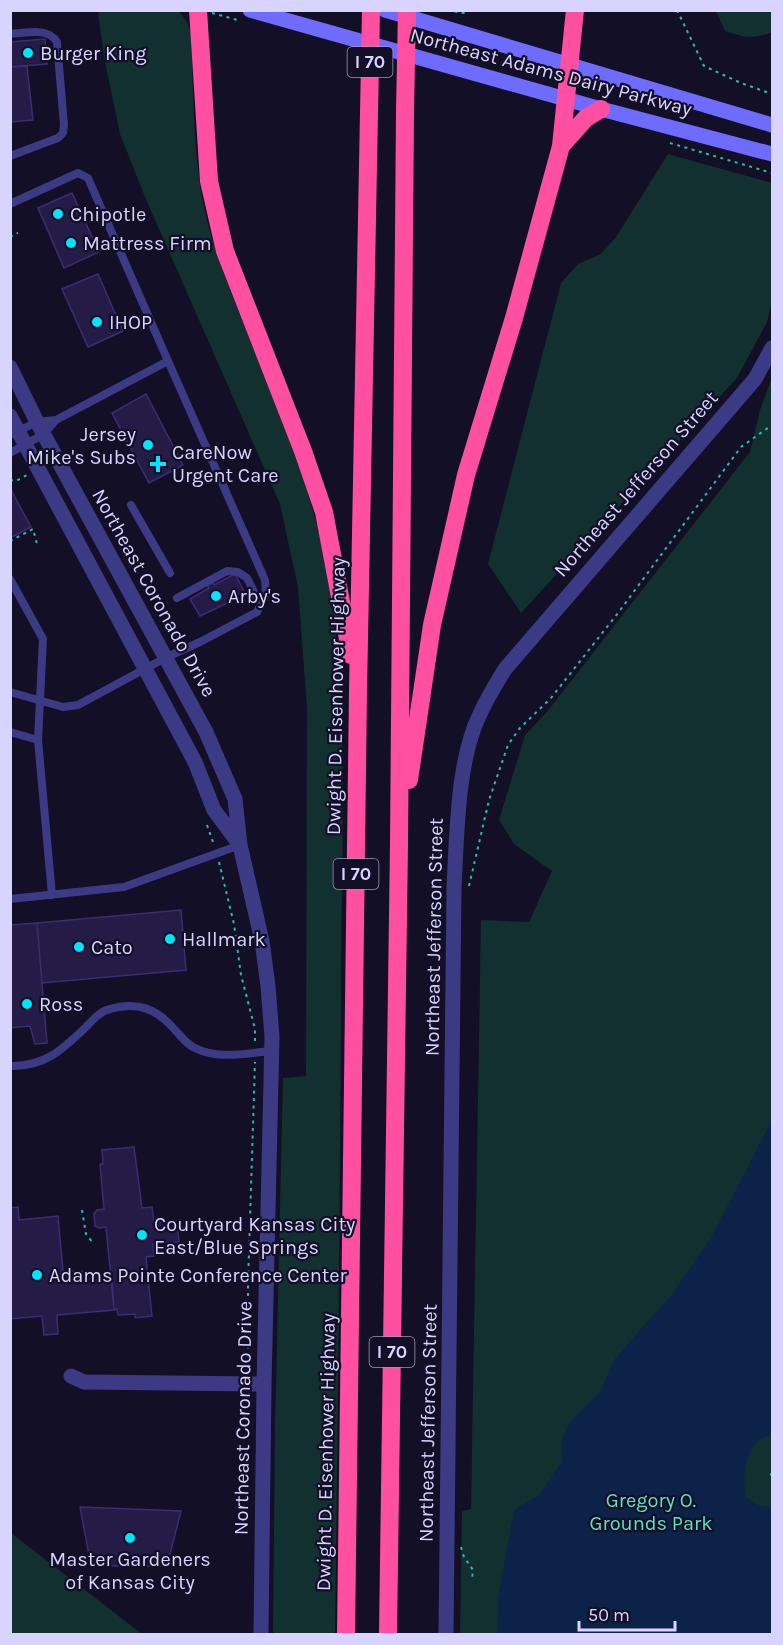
<svg xmlns="http://www.w3.org/2000/svg" width="783" height="1645" viewBox="0 0 783 1645" font-family="Karla,sans-serif">
<style>
.green{fill:#12302f}
.water{fill:#0c2248}
.building{fill:#241b47;stroke:#3b2d73;stroke-width:1.5}
.lines{fill:none;stroke-linecap:round;stroke-linejoin:round}
.path{stroke:#2fb8b0;stroke-width:2;stroke-dasharray:3 4.5;stroke-linecap:butt}
.lane{stroke:#3d3a85;stroke-width:8}
.street{stroke:#3d3a85;stroke-width:15}
.secondary{stroke:#6f6bff;stroke-width:15}
.highway{stroke:#ff4fa3;stroke-width:18}
.highway-bridge{stroke:#ff4fa3;stroke-width:18}
.poi-dot{fill:#00e5ff;stroke:#130f26;stroke-width:2}
.labels{text-anchor:middle;dominant-baseline:central;stroke-width:4.5;stroke-linejoin:round;paint-order:stroke}
.shield{fill:#130f26;stroke:#9e99be;stroke-width:1.5}
.shield-label{font-size:18px;font-weight:bold;fill:#d9d4ff}
.poi-label{font-size:20px;fill:#d9d4ff;stroke:#130f26;text-anchor:start}
.street-label{font-size:20px;fill:#d9d4ff;stroke:#130f26}
.park-label{font-size:20px;fill:#5fe0c0;stroke:#130f26}
</style>
<rect width="100%" height="100%" fill="#130f26"/>
<path class="green" d="M98,11H179L187,22L191,33C194,95 192,158 207,220C216,257 231,292 245,327C278,410 315,493 329,582C350,712 341,850 341,982C340,1199 338,1417 335,1634H273L275,1432L283,1078L306,1076L307,709L298,587L280,504L145,197L120,134L104,57Z
M716,11H772V32C755,40 742,37 725,31Z
M668,154L772,183V301L767,322L737,378L521,613L488,564L561,283L578,264L601,254L616,237Z
M772,377V1634H460L462,1511L471,1509L481,920L529,922L552,871L514,844L499,820L525,735L546,713L750,452L760,410Z
M10,1533H11L142,1634H11Z"/>
<path class="water" d="M772,1120V1435C746,1437 741,1477 746,1497L758,1505L772,1508V1634H498L497,1604L514,1510L539,1495L561,1463L562,1439L570,1422L600,1392L614,1360L673,1293L712,1236Z"/>
<path class="building" d="M45,39L47,64L10,67V42Z
M27,66L33,120L10,122V67Z
M72,193L99,252L64,268L38,208Z
M98,274L123,331L88,347L62,289Z
M146,394L183,465L149,483L112,413Z
M10,488L31,527L10,538Z
M235,574L244,591L237,595L238,598L200,616L190,599L209,588L207,585L213,582L214,585Z
M181,910L186,970L42,983L37,923Z
M37,923L47,1043L35,1044L30,1026L10,1028V925Z
M134,1147L142,1208L152,1207L154,1223L177,1221L179,1242L153,1244L154,1256L146,1257L152,1316L135,1318V1314L118,1315L117,1309L114,1310L106,1227L99,1228L95,1226L94,1214L97,1210L104,1209L100,1164H103L102,1150Z
M18,1207L19,1220L58,1216L64,1282L73,1271H82L92,1280L106,1279V1282L112,1281L114,1310L57,1315L58,1334L44,1335L42,1316L10,1319V1208Z
M80,1507L181,1511L167,1566H91Z"/>
<g class="lines">
<path class="path" d="M447,10L463,13L473,10
M677,10L704,66L741,83L772,94
M212,13L241,21
M670,143L772,173
M10,237L18,233
M10,480L16,481L27,475
M10,541L33,529L37,544
M207,825L214,845
M219,862L234,924L241,975L255,1029V1044
M469,886L489,800L508,745L519,729L551,698L618,613L741,447L772,425
M82,1210L86,1234L93,1243
M248,1371V1283L255,1062
M770,1474L772,1475
M461,1547L464,1557L473,1570L472,1580"/>
<path class="lane" d="M10,34C27,33 48,27 57,42L64,125L63,133L58,138L10,156
M10,201L12,203L78,173L88,178L168,361L56,420L37,422L10,435
M10,453L44,434L56,420
M131,505L170,573
M10,579L43,639L38,740L52,895
M177,598L227,571L238,572L247,578L261,606
M10,692L63,707L78,705L167,657L200,642L257,612L266,594L265,580L168,361
M10,732L38,740
M10,899L124,887L240,845
M10,1066C46,1067 64,1048 88,1025C94,1018 101,1011 110,1009C138,1001 157,1009 175,1030C181,1036 187,1045 195,1048C218,1060 247,1053 272,1051"/>
<path class="street" d="M10,367L37,422L206,732L235,799L240,845L262,941L268,986L272,1037L264,1384L261,1634
M10,416L195,762L214,810L240,845
M71,1376L84,1382L264,1384
M446,1634L454,887C457,835 457,760 480,714C487,698 496,684 505,669L755,379L772,348"/>
<path class="secondary" d="M250,10L601,109L772,154
M385,10L772,125"/>
<path class="highway" d="M198,10L209,181L225,251L303,451L324,512L351,655
M561,146L586,118L601,109
M409,780L432,625L466,475L514,318L561,146L575,10
M346,1634L358,691L369,113
M388,1634L399,844L405,111"/>
<path class="highway-bridge" d="M405,111L407,10
M369,113L371,10"/>
</g>
<g class="poi-dot">
<circle cx="28" cy="53" r="6"/>
<circle cx="58" cy="214" r="6"/>
<circle cx="71" cy="243" r="6"/>
<circle cx="97" cy="322" r="6"/>
<circle cx="148" cy="445" r="6"/>
<path d="M155 455h6v6h6v6h-6v6h-6v-6h-6v-6h6z"/>
<circle cx="216" cy="596" r="6"/>
<circle cx="170" cy="939" r="6"/>
<circle cx="79" cy="947" r="6"/>
<circle cx="27" cy="1004" r="6"/>
<circle cx="142" cy="1235" r="6"/>
<circle cx="37" cy="1275" r="6"/>
<circle cx="130" cy="1538" r="6"/>
</g>
<g class="labels">
<g class="shield">
<rect x="347.5" y="47" width="45" height="30" rx="4.5"/>
<rect x="333.5" y="859" width="45" height="30" rx="4.5"/>
<rect x="369.5" y="1337" width="45" height="30" rx="4.5"/>
</g>
<g class="shield-label">
<text x="370" y="62">I 70</text>
<text x="356" y="874">I 70</text>
<text x="392" y="1352">I 70</text>
</g>
<g class="poi-label">
<text x="40" y="53">Burger King</text>
<text x="70" y="214">Chipotle</text>
<text x="83" y="243">Mattress Firm</text>
<text x="109" y="322">IHOP</text>
<text x="136" y="434" text-anchor="end">Jersey<tspan x="136" dy="23">Mike's Subs</tspan></text>
<text x="172" y="452">CareNow<tspan x="172" dy="23">Urgent Care</tspan></text>
<text x="228" y="596">Arby's</text>
<text x="182" y="939">Hallmark</text>
<text x="91" y="947">Cato</text>
<text x="39" y="1004">Ross</text>
<text x="154" y="1224">Courtyard Kansas City<tspan x="154" dy="23">East/Blue Springs</tspan></text>
<text x="49" y="1275">Adams Pointe Conference Center</text>
<text x="130" y="1559" text-anchor="middle">Master Gardeners<tspan x="130" dy="23">of Kansas City</tspan></text>
</g>
<g class="street-label">
<text transform="translate(551 72) rotate(15)">Northeast Adams Dairy Parkway</text>
<text transform="translate(636 484) rotate(-49)">Northeast Jefferson Street</text>
<text transform="translate(154 593) rotate(61)">Northeast Coronado Drive</text>
<text transform="translate(336 696) rotate(-89)">Dwight D. Eisenhower Highway</text>
<text transform="translate(434 937) rotate(-89)">Northeast Jefferson Street</text>
<text transform="translate(243 1418) rotate(-89)">Northeast Coronado Drive</text>
<text transform="translate(428 1423) rotate(-89)">Northeast Jefferson Street</text>
<text transform="translate(326 1452) rotate(-89)">Dwight D. Eisenhower Highway</text>
</g>
<g class="park-label">
<text x="651" y="1500">Gregory O.<tspan x="651" dy="23">Grounds Park</tspan></text>
</g>
</g>
<rect width="783" height="1645" fill="none" stroke="#d9d4ff" stroke-width="24"/>
<path d="M579 1621v9h96v-9" fill="none" stroke="#d9d4ff" stroke-width="3"/>
<text x="588" y="1621" font-size="18" fill="#d9d4ff" stroke="#130f26" stroke-width="4.5" paint-order="stroke">50 m</text>
</svg>
